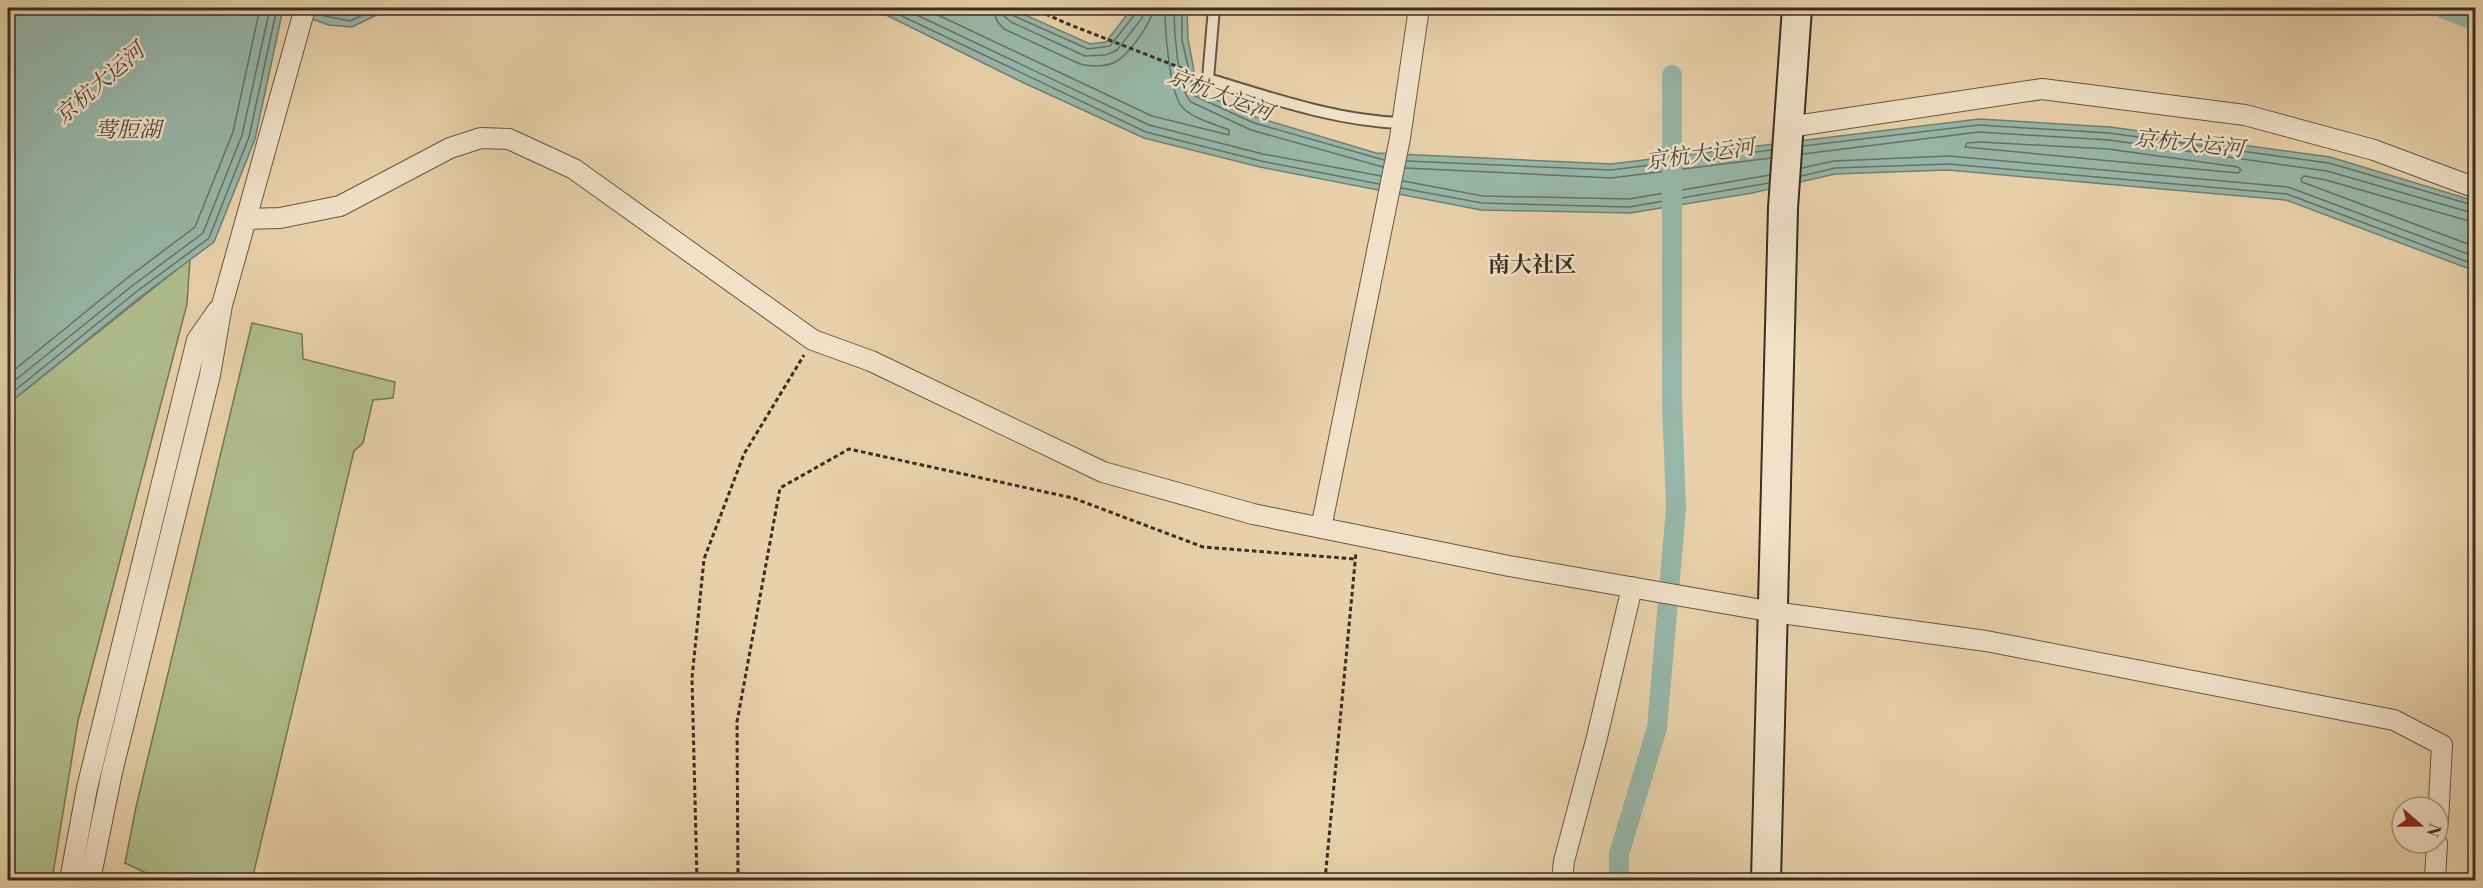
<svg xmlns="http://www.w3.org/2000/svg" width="2483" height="888" viewBox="0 0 2483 888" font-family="'Libre Bodoni','Noto Serif SC',serif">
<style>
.green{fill:#b0bd8d;stroke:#757658;stroke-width:1.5}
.water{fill:#97b7aa;stroke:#728074;stroke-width:1.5}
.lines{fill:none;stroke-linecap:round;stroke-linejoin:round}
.shore{stroke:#687266;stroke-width:1.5}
.canal{stroke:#97b7aa;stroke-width:20}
.lane-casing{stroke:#665744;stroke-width:14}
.street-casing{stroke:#665744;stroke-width:22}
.secondary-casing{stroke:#3a2e22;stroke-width:32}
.path{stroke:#3a2e22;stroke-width:3;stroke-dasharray:4.5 3;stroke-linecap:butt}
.lane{stroke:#f0e1c8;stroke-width:10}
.street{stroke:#f0e1c8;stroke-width:20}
.secondary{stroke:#f0e1c8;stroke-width:28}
.labels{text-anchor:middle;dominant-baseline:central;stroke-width:5;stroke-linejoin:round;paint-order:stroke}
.water-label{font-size:22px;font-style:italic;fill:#4d493d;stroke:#f0e1c8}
.neighbourhood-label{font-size:22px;font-weight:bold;fill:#3a2e22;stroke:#f0e1c8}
</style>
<rect width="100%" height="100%" fill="#e8d1aa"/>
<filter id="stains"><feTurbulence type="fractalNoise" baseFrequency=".00333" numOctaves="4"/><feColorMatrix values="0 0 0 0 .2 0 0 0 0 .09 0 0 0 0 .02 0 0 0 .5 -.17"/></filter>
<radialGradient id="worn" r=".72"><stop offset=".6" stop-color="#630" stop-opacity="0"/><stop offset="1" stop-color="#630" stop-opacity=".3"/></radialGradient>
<path class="green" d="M190,259L187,304L78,721L52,880H8V404Z
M252,323L302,334L303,359L395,382L393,398L373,400L363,443L354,451L252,880H161L125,863L136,807Z"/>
<path class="water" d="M8,8H391L352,27L329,25L283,9L255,139L214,242L140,297L8,404Z
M872,8H1010L1090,44L1106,42L1132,8H1187L1188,39L1198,92L1256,117L1376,153L1611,164L1979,119L2110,127L2330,157L2475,201V271L2286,200L1948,170L1835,174L1752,193L1630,213L1481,210L1260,167L1144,138L1024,83Z"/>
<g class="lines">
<path class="shore" d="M885,8L1146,132L1261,161L1379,184
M902,8L1149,125L1263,154L1381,176
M923,8L1152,116L1229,135V130C1215,124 1194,119 1183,108C1169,94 1165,28 1165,8
M993,8L997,21L1004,29L1080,64C1091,67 1107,67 1117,61C1129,54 1153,21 1153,8
M1002,8L1004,16L1011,22L1085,56L1106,55L1117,50L1142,18L1144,8
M1010,8L1014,16L1088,49L1110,46L1136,13L1137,8
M1174,8C1174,28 1177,88 1191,102L1251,130L1383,167
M1182,8V40L1195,96L1254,123L1384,160
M315,14L350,21L378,8
M1980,142L2108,149L2238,167L2241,170L2238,173L1965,147L1967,143Z
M1803,146L1979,125L2109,133L2329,163L2476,206
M1803,154L1979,132L2109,140L2327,171L2476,214
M1407,161L1611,170L1771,150
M1405,168L1611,178L1771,158
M1802,168L1834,161L1949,156L2288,187L2476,257
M1801,176L1835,168L1949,164L2287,194L2476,265
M1403,181L1483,196L1629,199L1770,175
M1401,188L1482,203L1629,207L1769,183
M2476,223L2326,180L2304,176L2301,179L2302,182L2476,247
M8,375L126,279L195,227L233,132L260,8
M8,386L132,286L203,233L242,135L270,8
M8,396L136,292L209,238L249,137L277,8"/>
<path class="canal" d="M2442,8L2476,21
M1619,880V854L1657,728L1676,509L1672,400V75"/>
<defs>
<path id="lane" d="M1214,8L1208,79C1271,98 1337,121 1402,123"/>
<path id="street" d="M1789,127L2042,89L2245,115L2374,150L2476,188
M247,219L280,218L340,206L450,148L481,138L509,139L574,169L813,340L871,361L1103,472L1253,514L1509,566L1774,612L1986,641L2394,720L2442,745L2438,822
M1321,528L1400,138L1419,8
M70,880L87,788L197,340L218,310
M90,880L112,772L210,375L222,305L305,8
M1562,880L1564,861L1597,737L1632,587
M2435,880L2437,843"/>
<path id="secondary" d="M1766,880L1783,208L1797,8"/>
</defs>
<use href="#lane" class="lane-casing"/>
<use href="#street" class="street-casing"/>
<use href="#secondary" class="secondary-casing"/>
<path class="path" d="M1032,8L1068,24L1194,73
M697,880L692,678L704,559L744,454L804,355
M738,880L737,722L780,488L849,449L1073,498L1203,547L1355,559
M1325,880L1356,552"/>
<use href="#lane" class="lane"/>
<use href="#street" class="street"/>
<use href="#secondary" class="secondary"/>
</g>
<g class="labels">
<g class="water-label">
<text transform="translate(100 84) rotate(-41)">京杭大运河</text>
<text transform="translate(1220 95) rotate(21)">京杭大运河</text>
<text x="128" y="130">莺脰湖</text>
<text transform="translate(2189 144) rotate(6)">京杭大运河</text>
<text transform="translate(1700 155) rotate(-8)">京杭大运河</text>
</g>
<g class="neighbourhood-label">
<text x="1532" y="265">南大社区</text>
</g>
</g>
<rect width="2483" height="888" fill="none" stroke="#e8d1aa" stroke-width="30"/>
<rect x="9" y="9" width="2465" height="870" fill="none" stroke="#3a2e22" stroke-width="3"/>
<rect x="15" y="15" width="2453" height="858" fill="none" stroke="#3a2e22" stroke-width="1.5"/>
<g transform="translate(2420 825) rotate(110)"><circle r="28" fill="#f0e1c8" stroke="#a79986" stroke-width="1.5"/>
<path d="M0-4.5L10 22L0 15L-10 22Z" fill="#8f2418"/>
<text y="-9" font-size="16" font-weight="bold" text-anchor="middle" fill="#3a2e22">N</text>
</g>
<rect width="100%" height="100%" filter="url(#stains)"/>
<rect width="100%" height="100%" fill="url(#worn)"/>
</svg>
